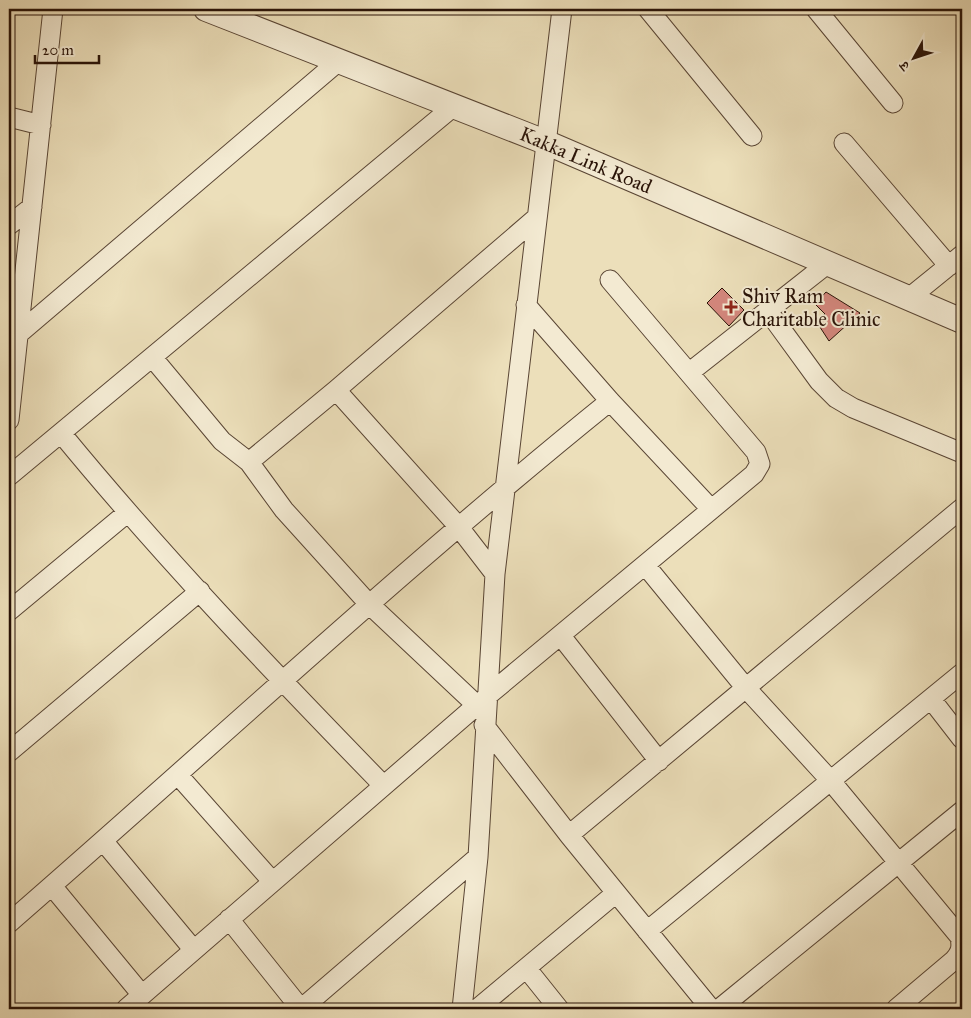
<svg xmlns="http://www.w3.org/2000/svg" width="971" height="1018" viewBox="0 0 971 1018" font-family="'IM FELL Great Primer','Noto Serif Devanagari',serif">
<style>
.building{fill:#d4877d;stroke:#281207}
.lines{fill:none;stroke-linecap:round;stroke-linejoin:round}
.minor-casing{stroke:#594534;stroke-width:21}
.tertiary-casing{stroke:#594534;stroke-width:26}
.minor{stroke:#f3ead2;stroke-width:19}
.tertiary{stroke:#f3ead2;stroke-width:24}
.poi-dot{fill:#8f2418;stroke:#f3ead2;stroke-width:2}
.labels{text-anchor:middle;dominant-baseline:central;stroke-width:4;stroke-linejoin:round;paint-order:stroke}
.street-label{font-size:20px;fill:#281207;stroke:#f3ead2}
.poi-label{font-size:20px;fill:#281207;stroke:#f3ead2;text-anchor:start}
</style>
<rect width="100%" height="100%" fill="#ecdfba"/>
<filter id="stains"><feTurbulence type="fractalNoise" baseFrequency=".004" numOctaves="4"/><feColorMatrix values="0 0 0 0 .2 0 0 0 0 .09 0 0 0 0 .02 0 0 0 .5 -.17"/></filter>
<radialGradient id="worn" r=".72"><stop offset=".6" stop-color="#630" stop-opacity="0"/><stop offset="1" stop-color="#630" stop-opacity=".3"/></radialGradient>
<path class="building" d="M722,288L744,310L729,326L707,303Z
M826,292L860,313L829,341L816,321L825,314L815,304Z"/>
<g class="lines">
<defs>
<path id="minor" d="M648,9L752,136
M816,9L893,103
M9,117L41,125
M844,143L949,266
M9,225L32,207
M909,298L962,255
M526,305L610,401L711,509
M768,311L819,381L836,398L853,408L962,453
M9,342L340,60
M152,357L222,441L249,462L284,510L368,603L485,713
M690,372L827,264
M336,390L458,526L495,574
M9,420L53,9
M61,433C162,556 272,671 383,785
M249,462L336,390L535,219
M9,476L454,106
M646,566L745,687L830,780L960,937C962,947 961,952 954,960L896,1009
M9,611L127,513
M561,636L659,761
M486,697L754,474L760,464L756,452L610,280
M931,699L962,739
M484,725L569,835L711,1009
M9,752L200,591
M178,775L272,881
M569,835L962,508
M104,842L193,949
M52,886L142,995
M229,919L301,1009
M9,923C209,749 403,568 610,401
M647,931L962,673
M527,969L559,1009
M126,1009L477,705
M301,1009L478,857
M462,1009L478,857L495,574L562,9
M477,1009L616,893
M719,1009L962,811"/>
<path id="tertiary" d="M206,9L545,142L962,321"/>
</defs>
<use href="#minor" class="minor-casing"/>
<use href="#tertiary" class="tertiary-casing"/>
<use href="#minor" class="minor"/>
<use href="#tertiary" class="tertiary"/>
</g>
<path class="poi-dot" d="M728.5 299.5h5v5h5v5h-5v5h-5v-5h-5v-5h5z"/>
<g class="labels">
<g class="street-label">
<text transform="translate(586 160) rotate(23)">Kakka Link Road</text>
</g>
<g class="poi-label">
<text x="742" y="296">Shiv Ram<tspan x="742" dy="23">Charitable Clinic</tspan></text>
</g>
</g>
<rect width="971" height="1018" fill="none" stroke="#ecdfba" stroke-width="30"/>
<rect x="10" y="10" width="951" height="998" fill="none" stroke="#281207" stroke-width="2.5"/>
<rect x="15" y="15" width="941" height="988" fill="none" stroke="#281207"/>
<g transform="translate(914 58) rotate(230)" stroke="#f3ead2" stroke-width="4" paint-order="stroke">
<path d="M0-4L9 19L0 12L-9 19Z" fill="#281207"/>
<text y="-8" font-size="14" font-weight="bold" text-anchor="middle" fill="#281207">उ</text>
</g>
<path d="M35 55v8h64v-8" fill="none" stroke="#281207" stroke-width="2.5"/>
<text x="42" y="55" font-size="15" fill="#281207" stroke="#f3ead2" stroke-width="4" paint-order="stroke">20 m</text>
<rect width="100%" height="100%" filter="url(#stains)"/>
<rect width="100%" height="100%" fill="url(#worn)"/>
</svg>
